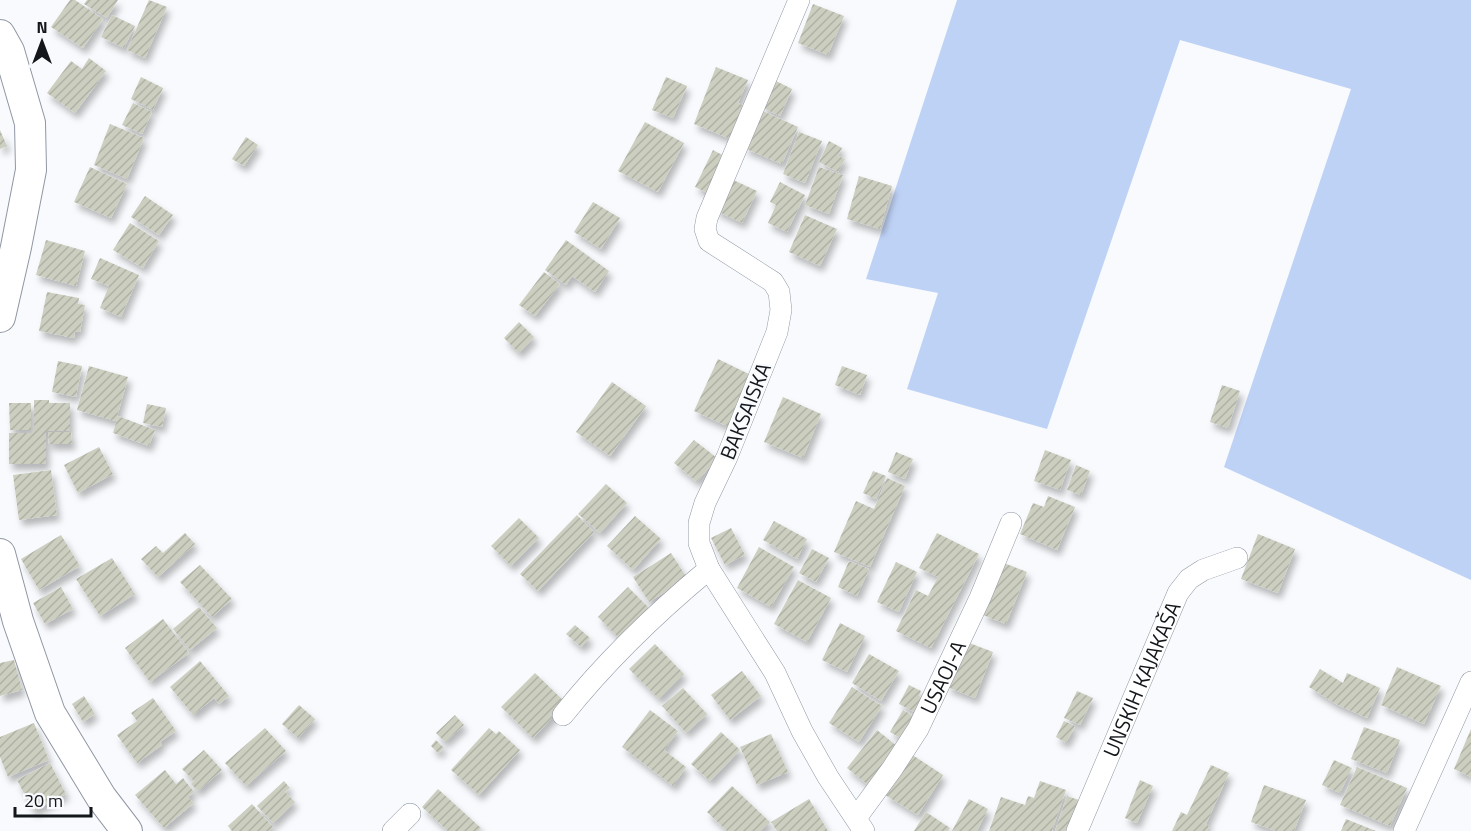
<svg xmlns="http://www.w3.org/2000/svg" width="1471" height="831" viewBox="0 0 1471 831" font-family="'Titillium Web',sans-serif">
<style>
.green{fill:#bed2f6}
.building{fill:url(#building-hatch);filter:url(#shadow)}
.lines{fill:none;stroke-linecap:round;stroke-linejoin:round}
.street-casing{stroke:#9097a3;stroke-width:22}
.secondary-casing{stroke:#9097a3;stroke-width:32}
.street{stroke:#fff;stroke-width:21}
.secondary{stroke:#fff;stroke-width:30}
.labels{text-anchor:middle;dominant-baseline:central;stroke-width:4.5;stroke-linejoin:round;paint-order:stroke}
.street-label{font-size:21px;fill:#13161a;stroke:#f8fafd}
</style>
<defs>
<pattern id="building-hatch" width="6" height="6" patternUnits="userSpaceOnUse" patternTransform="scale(1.5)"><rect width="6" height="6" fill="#cccfc0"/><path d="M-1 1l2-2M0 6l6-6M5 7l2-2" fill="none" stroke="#aeb1a4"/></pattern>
<filter id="shadow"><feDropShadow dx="3.5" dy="6" stdDeviation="3" flood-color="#0004"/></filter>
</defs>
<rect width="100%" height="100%" fill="#f8fafd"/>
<path class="green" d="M957,0H1471V580L1224,467L1351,89L1180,40L1047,429L907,389L938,293L866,279Z"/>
<path class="building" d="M70,0H75L103,19L83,48L51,27Z
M87,0H118L107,18L84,4Z
M149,0L167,7L145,58L127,50Z
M813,4L844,16L828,55L798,43Z
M112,15L135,26L124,48L101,37Z
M89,58L106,71L75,113L47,93L71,61L82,69Z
M716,67L748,80L738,103L747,107L733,140L694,124Z
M141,77L163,88L153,110L131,99Z
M666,77L687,86L673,118L652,110Z
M774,80L792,89L780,116L761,107Z
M133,103L152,112L142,134L122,125Z
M761,110L798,127L782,164L744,148Z
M645,122L684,143L658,192L618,171Z
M110,124L144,138L127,179L94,165Z
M0,130L7,146L0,149Z
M799,132L822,141L805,183L783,174Z
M246,137L258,145L244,166L232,159Z
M829,141L842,148L838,156L845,159L838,172L819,162Z
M713,150L726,157L710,194L695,187Z
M90,167L127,184L111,218L74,202Z
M819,167L843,175L829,214L805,205Z
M859,176L892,186L880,229L847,219Z
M729,178L757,191L742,223L715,210Z
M780,182L805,195L787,232L768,223L776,205L770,202Z
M145,196L173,215L159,235L131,217Z
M593,202L620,218L601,249L574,232Z
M805,215L837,229L820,266L789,252Z
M130,223L159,241L143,268L113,250Z
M46,240L85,251L76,286L36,275Z
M566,240L609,271L595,292L572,276L566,285L545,270Z
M100,258L139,275L121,317L100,308L109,286L91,279Z
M544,272L560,284L535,316L519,305Z
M47,292L79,298L78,304L85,305L80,332L75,331L74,338L39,331Z
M519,322L534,337L519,353L504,338Z
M718,359L753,376L729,427L694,411Z
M58,361L82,366L76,397L52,392Z
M89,366L128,377L116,421L77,410Z
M842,366L867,375L860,395L835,385Z
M612,382L646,406L610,456L576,432Z
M1222,385L1240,391L1228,428L1210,422Z
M783,397L821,414L803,458L764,442Z
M34,400H49V403H70V431H46V464H9V433H34Z
M9,403H31V430H10Z
M147,404L166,408L162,427L143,423Z
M118,416L155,430L149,446L113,433Z
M48,432H71L72,444H49Z
M694,440L717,458L697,482L674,463Z
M99,447L113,474L78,493L64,465Z
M1045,450L1071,460L1060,490L1034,481Z
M896,452L913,459L905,479L888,472Z
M1076,465L1090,471L1081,495L1067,490Z
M51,470L57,515L19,520L13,475Z
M873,471L886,476L876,499L863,493Z
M887,478L905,486L870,567L834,552L856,501L874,509Z
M606,484L627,503L600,533L578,514Z
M1048,496L1075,507L1057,550L1020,534L1033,503L1044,507Z
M577,515L594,532L538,591L520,574Z
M635,516L661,539L633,570L607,546Z
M519,518L539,538L511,566L491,546Z
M774,521L807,539L797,559L763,540Z
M731,528L745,555L725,565L711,538Z
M185,533L195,544L158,577L141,559L156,546L163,553Z
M937,533L979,554L931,648L896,631L916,590L928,596L938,577L919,568Z
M1258,534L1295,549L1278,593L1241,579Z
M61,535L80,566L39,590L21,559Z
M759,547L794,567L771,607L737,588Z
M812,549L829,558L816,582L799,573Z
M671,553L687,578L649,602L633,577Z
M112,558L135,594L100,616L76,579Z
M849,561L869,569L857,596L838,587Z
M896,562L917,572L899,612L877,602Z
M1004,563L1027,572L1006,624L983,615Z
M200,565L232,599L212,617L180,582Z
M798,580L831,598L807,642L774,624Z
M61,587L73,609L45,624L33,603Z
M628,587L652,611L622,641L598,617Z
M199,607L217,628L190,650L173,629Z
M163,619L189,653L150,682L125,648Z
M840,623L865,636L847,672L822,660Z
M575,625L590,638L581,647L566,634Z
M964,641L993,652L975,698L947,687Z
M655,644L684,674L659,699L629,669Z
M869,654L899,671L881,701L852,683Z
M14,660L22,690L0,696V663Z
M200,661L229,696L219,704L214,698L193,715L170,687Z
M1397,667L1441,686L1424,724L1381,705Z
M1320,669L1343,683L1347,673L1380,688L1367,718L1336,704L1309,687Z
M742,671L761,696L730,720L711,695Z
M535,673L566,703L533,738L501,707Z
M909,685L921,691L919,696L928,700L920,715L899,704Z
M852,687L882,706L859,742L829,723Z
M683,688L707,714L686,733L662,706Z
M1077,691L1093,698L1080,725L1064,718Z
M84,696L95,714L83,722L72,704Z
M153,698L176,731L160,742L162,745L137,763L117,735L137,721L131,713Z
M299,705L315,719L298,738L282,724Z
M650,710L678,731L664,750L686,767L673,786L622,747Z
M903,710L920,720L907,742L890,732Z
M455,715L464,725L445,742L436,733Z
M1064,721L1075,726L1066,743L1056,737Z
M34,723L49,760L8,777L0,757V737Z
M1364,727L1400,740L1387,773L1351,759Z
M265,728L286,751L246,786L225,763Z
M489,728L496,734L499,731L520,750L479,795L451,770Z
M1471,729V777L1454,769Z
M877,730L903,751L873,789L847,768Z
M721,732L740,750L710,781L691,764Z
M771,734L788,772L757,785L740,747Z
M436,740L444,748L438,753L431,746Z
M204,750L222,770L198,791L191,784L194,781L182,769Z
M911,754L943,775L918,815L885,795Z
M1334,760L1352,768L1340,793L1322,785Z
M50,763L66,794L33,811L17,780Z
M1211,765L1229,773L1206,824L1193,818L1209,826L1207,831H1172L1181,812L1187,815Z
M1357,767L1407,788L1390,826L1340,805Z
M165,770L176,784L183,778L194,792L188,797L194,803L164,828L135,795Z
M1140,780L1153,786L1137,823L1125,818Z
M284,781L290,788L285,792L295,802L273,823L257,806Z
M1040,781L1066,790L1052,831H989L1001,797L1025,805L1028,796L1034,798Z
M1264,785L1306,800L1294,831H1276L1251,822Z
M732,786L770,822L761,831H727L707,812Z
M438,789L481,828L478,831H448L422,807Z
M1067,796L1082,801L1072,831H1055Z
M809,799L828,831H777L771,822Z
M969,799L988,809L977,831H952Z
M252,804L273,827L269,831H232L228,826Z
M926,812L950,828L948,831H914Z
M1346,819L1376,831H1341Z"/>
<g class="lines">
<defs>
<g id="street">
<path d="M799,0L707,218L705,229L709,241L773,282L779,292L781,310L777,332L727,457L705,503L699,523V543L709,569L775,673L802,731L828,777L864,831"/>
<path d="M563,715C606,661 656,613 709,569"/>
<path id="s1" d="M856,818L892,769L918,729L980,598L1011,523"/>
<path d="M393,831L410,814"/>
<path id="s2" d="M1077,831L1178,593L1189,579L1203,570L1237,558"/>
<path d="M1404,831L1471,682"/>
</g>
<path id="secondary" d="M0,35L9,51L30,123L31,170L16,247L0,317
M0,554L18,621L50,713L101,797L127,831"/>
</defs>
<use href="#street" class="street-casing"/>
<use href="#secondary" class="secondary-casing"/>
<use href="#street" class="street"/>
<use href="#secondary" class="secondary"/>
</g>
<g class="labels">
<g class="street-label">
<text transform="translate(745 411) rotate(-68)">BAKSAISKA</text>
<text stroke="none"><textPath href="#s1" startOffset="166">USAOJ-A</textPath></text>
<text stroke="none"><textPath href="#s2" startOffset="165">UNSKIH KAJAKAŠA</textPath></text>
</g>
</g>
<g transform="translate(42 42)" stroke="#f8fafd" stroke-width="4.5" paint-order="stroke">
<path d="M0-4.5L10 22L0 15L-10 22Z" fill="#13161a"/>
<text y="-9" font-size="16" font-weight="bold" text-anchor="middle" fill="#13161a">N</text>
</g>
<path d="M15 807v9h76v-9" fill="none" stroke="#13161a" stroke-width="3"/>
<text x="24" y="807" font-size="18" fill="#13161a" stroke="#f8fafd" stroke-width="4.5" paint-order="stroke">20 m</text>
</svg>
